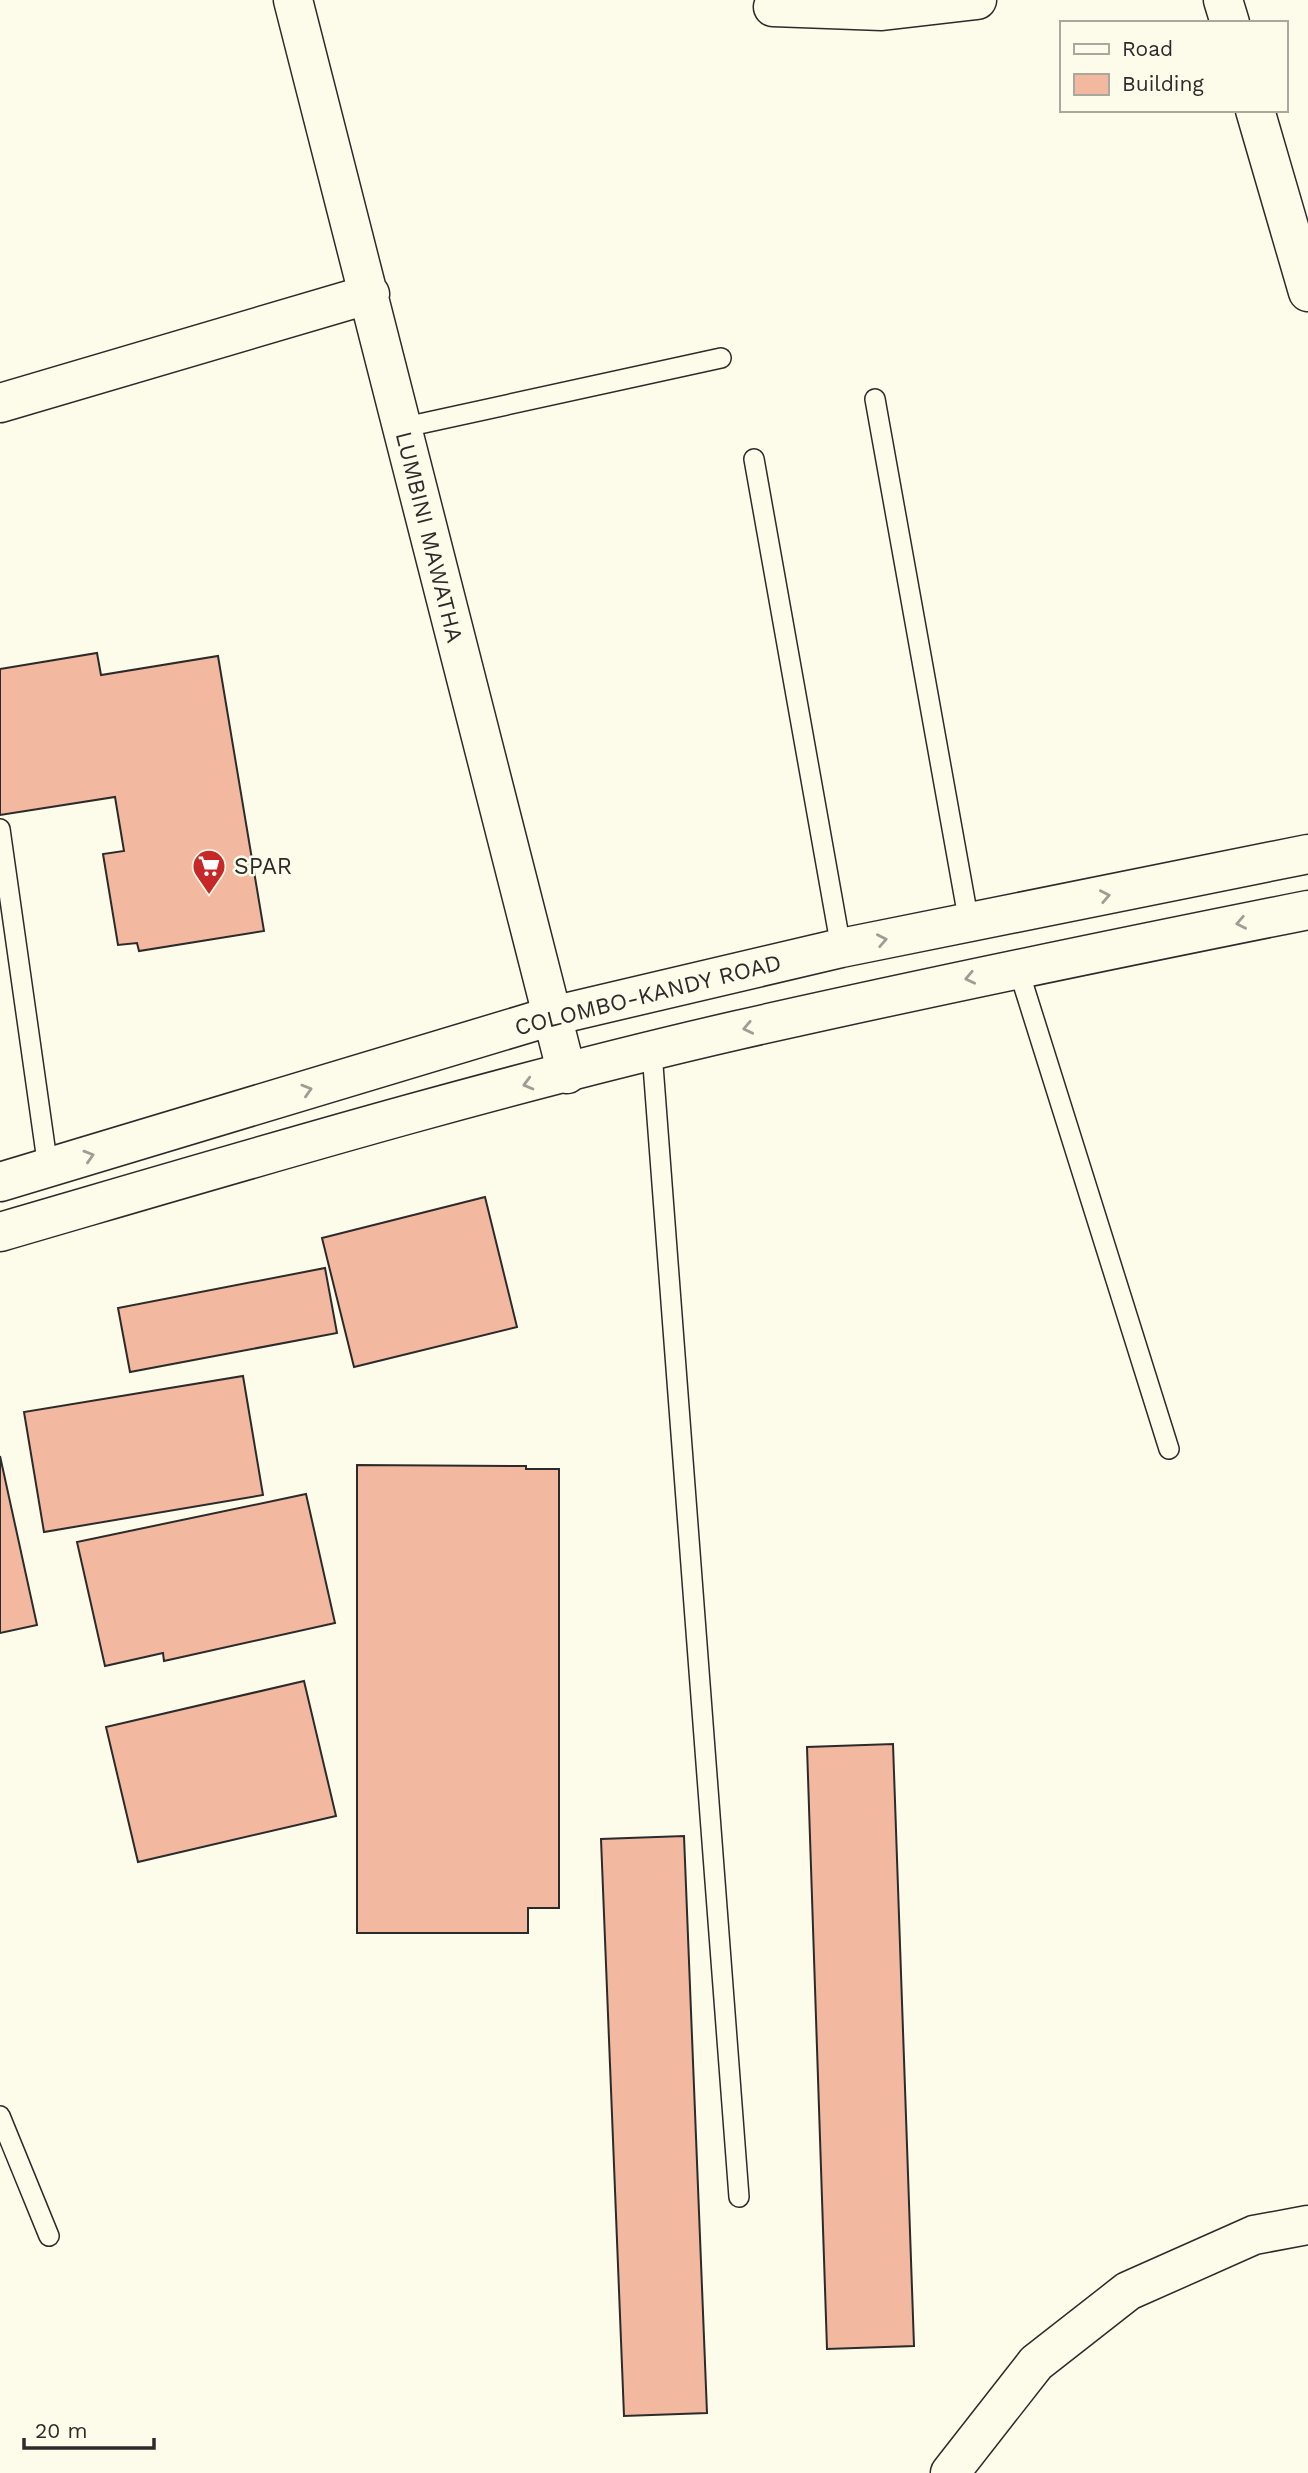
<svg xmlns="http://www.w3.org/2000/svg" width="1308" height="2473" viewBox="0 0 1308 2473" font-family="'Work Sans',sans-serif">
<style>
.building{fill:#f2b8a0;stroke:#2b2b2b;stroke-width:2}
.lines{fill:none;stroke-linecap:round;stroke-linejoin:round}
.lane-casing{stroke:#2b2b2b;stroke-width:22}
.street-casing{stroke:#2b2b2b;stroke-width:41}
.secondary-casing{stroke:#2b2b2b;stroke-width:41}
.highway-casing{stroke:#2b2b2b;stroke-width:41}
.lane{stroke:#fdfbea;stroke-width:19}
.street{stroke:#fdfbea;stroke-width:38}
.secondary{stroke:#fdfbea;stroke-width:38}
.highway{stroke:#fdfbea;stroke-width:38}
.oneway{stroke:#9e9d94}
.labels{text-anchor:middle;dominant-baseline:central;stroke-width:5;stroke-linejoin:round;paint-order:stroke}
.street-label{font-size:23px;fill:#2b2b2b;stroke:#fdfbea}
.poi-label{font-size:23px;fill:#2b2b2b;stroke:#fdfbea;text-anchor:start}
</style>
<rect width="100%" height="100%" fill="#fdfbea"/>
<path class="building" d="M97,653L101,675L218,656L264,931L139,951L137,943L118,945L103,854L124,851L115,797L0,815V669Z
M485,1197L517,1327L354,1367L322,1238Z
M325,1268L337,1333L130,1372L118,1308Z
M243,1376L263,1495L44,1532L24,1412Z
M0,1456L37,1625L0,1633Z
M357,1465L526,1466V1469H559V1908H528V1933H357Z
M306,1494L335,1623L164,1661L163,1653L105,1666L77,1542Z
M304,1681L336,1816L138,1862L106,1727Z
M893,1744L914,2346L827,2349L807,1747Z
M684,1836L707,2413L624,2416L601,1839Z"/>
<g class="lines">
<defs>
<path id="lane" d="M875,399L969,923
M401,428L721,358
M754,459L841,948
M0,829L48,1168
M1018,968L1169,1449
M652,1052L739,2197
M0,2116L49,2236"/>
<path id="street" d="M293,0L567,1074
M1223,0L1230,23
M773,7L882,11L977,0
M1255,110L1308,292
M0,403L370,294"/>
<path id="secondary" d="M950,2473L1036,2363L1128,2291L1254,2235L1308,2225"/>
<path id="highway" d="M0,1182L552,1016L841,948L1308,854
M0,1232C244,1161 490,1087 738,1030C928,987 1118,948 1308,910"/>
</defs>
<use href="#lane" class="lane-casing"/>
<use href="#street" class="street-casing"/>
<use href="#secondary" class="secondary-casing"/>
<use href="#highway" class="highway-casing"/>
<use href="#lane" class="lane"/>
<use href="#street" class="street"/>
<use href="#secondary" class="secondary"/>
<use href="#highway" class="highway"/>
</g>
<defs><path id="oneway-chevron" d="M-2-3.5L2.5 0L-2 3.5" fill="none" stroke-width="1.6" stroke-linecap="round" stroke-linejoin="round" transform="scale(1.75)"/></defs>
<g class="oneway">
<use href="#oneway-chevron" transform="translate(1105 896) rotate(-11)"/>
<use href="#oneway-chevron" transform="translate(1241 923) rotate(169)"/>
<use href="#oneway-chevron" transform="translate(882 940) rotate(-11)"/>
<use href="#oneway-chevron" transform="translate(970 978) rotate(168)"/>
<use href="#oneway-chevron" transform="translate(748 1028) rotate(168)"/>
<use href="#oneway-chevron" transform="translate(528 1084) rotate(165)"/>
<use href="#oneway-chevron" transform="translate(307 1090) rotate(-17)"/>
<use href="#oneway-chevron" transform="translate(89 1156) rotate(-17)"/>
</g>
<defs>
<symbol id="supermarket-pin" viewBox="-11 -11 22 30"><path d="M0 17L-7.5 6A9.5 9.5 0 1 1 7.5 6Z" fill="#c62828" stroke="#fdfbea"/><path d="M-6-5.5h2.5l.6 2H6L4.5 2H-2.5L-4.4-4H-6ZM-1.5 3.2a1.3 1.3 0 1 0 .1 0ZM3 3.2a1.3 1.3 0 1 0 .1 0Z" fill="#fff"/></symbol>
</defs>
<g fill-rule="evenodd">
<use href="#supermarket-pin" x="190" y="847" width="38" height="52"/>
</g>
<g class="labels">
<g class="street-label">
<text transform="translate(429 537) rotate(76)">LUMBINI MAWATHA</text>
<text transform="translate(648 995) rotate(-14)">COLOMBO-KANDY ROAD</text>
</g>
<g class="poi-label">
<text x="234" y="866">SPAR</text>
</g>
</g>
<rect x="1060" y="21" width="228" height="91" fill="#fdfbea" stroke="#a9a89e" stroke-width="2"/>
<rect x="1074" y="44" width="35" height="10" fill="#fdfbea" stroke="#a9a89e" stroke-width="2"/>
<text x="1122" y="56" font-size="21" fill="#2b2b2b">Road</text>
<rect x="1074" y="74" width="35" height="21" fill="#f2b8a0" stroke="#a9a89e" stroke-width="2"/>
<text x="1122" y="91" font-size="21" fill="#2b2b2b">Building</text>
<path d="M24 2438v10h130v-10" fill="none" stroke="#2b2b2b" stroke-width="3.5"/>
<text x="35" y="2438" font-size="21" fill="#2b2b2b" stroke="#fdfbea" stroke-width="5" paint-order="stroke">20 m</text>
</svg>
